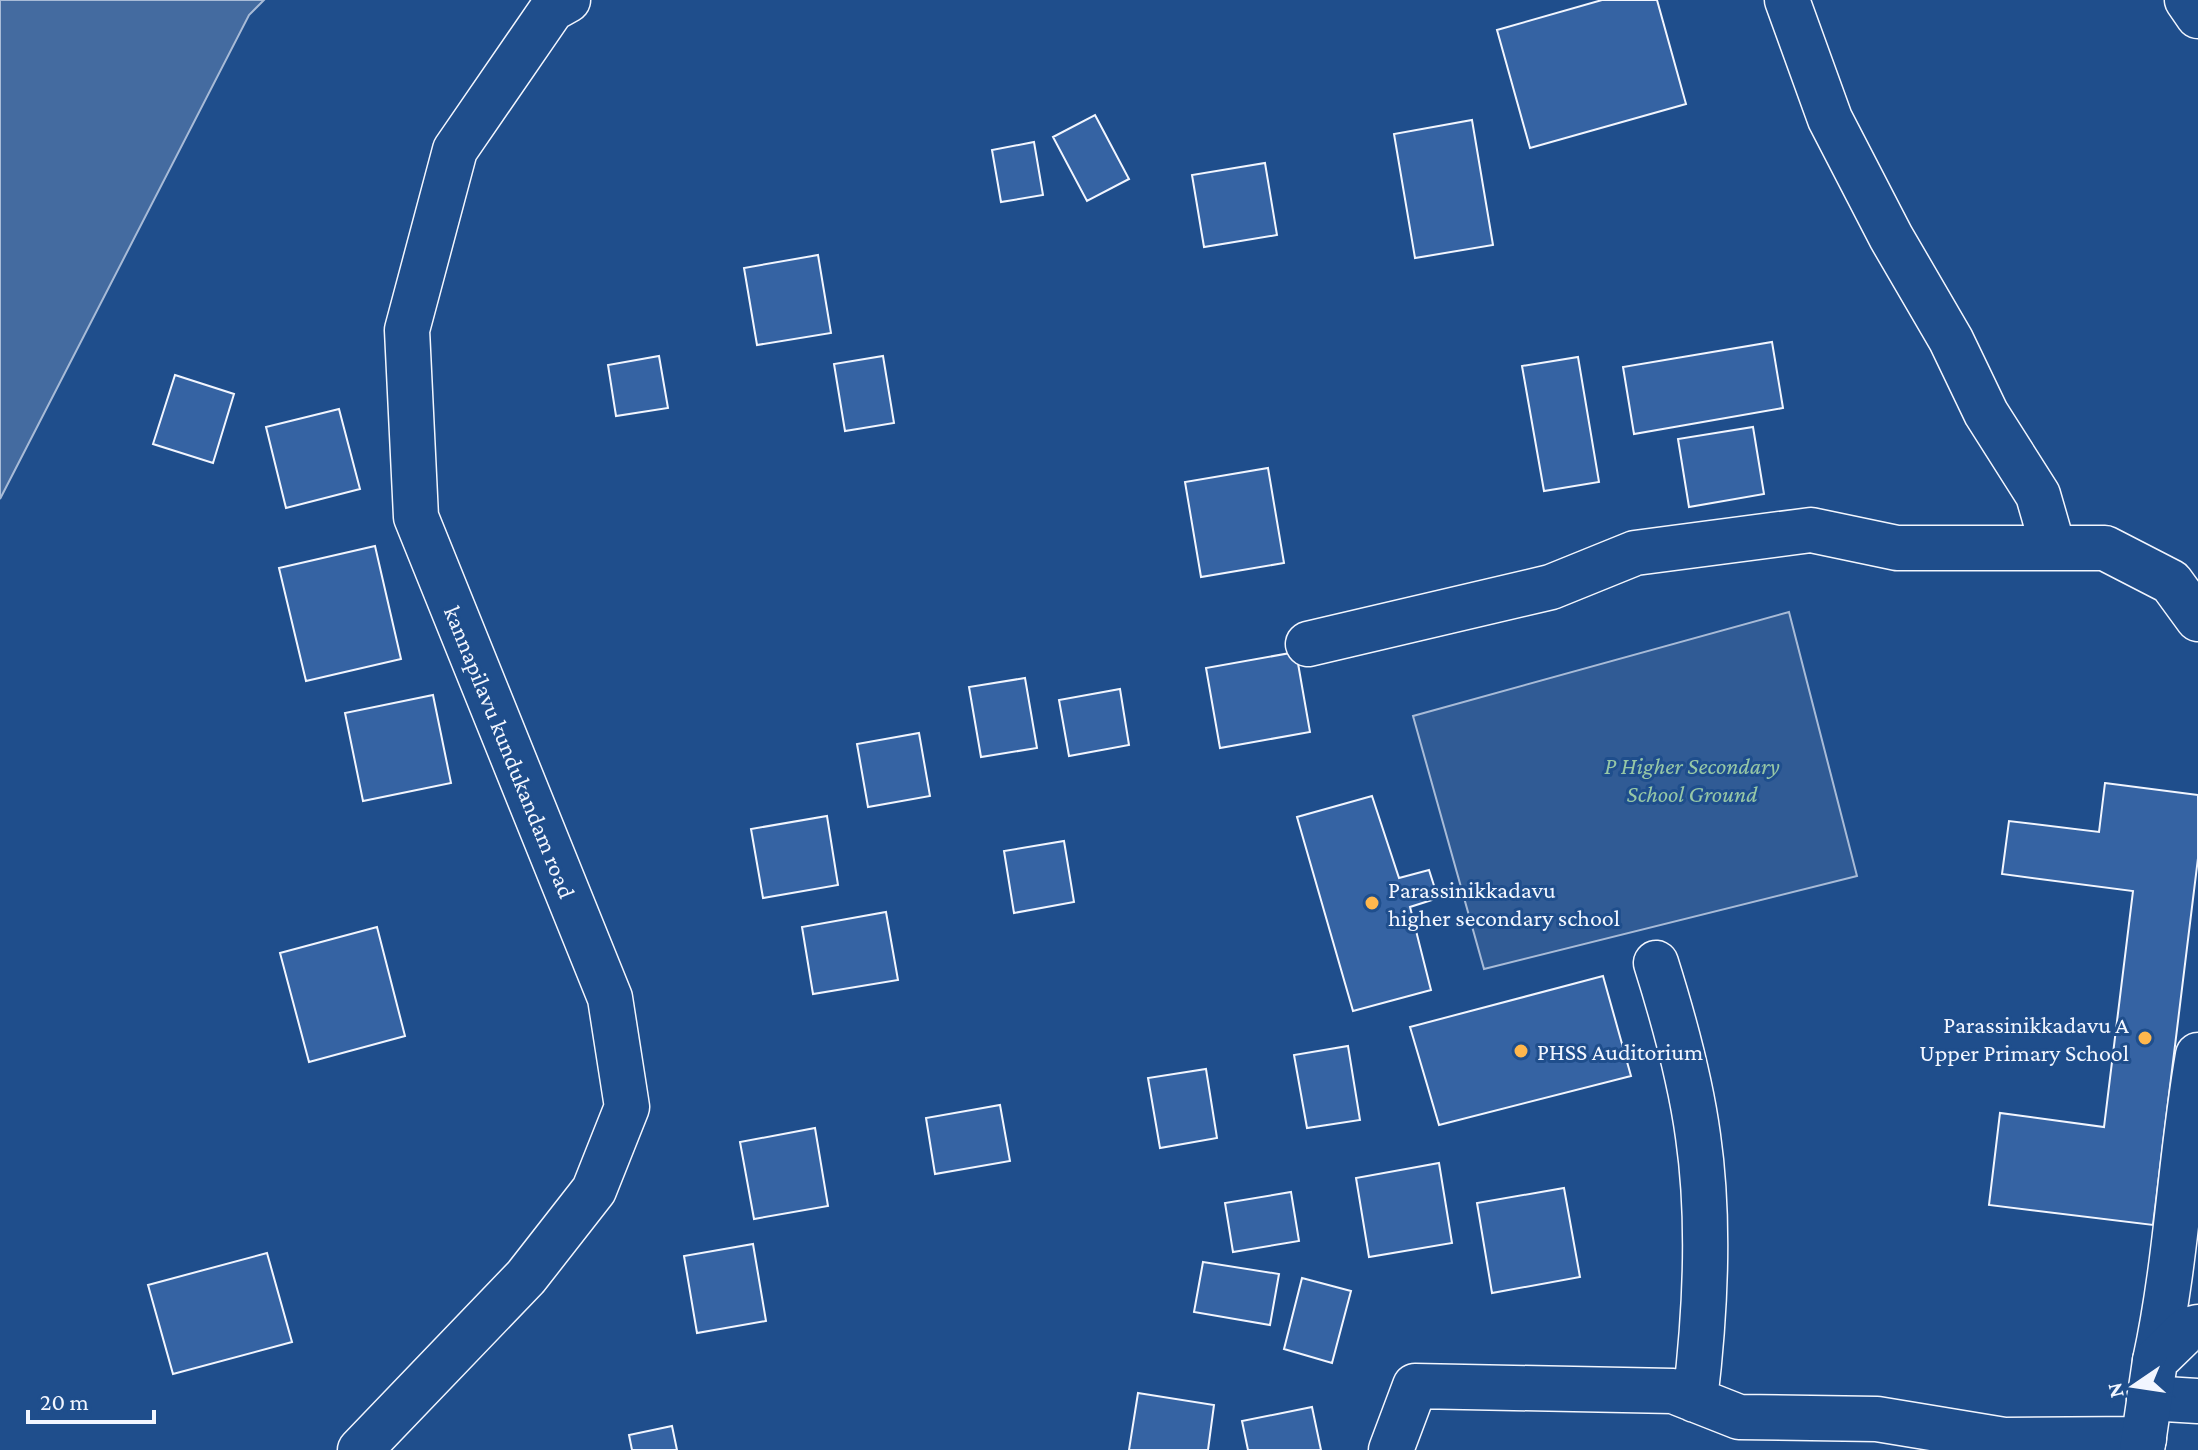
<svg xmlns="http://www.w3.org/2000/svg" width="2198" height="1450" viewBox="0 0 2198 1450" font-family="'Crimson Pro',serif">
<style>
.built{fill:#305b95;stroke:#a8bbd7;stroke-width:2}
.water{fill:#446ba0;stroke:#a8bbd7;stroke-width:2}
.building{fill:#3563a3;stroke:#f2f6ff;stroke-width:2}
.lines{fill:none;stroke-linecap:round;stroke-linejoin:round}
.minor-casing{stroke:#f2f6ff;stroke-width:47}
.major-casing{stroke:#f2f6ff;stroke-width:47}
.minor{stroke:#1f4e8c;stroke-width:44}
.major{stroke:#1f4e8c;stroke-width:44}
.poi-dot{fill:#ffb74d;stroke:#1f4e8c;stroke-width:3}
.labels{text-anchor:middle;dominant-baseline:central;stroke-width:6;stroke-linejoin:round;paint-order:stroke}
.street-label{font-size:24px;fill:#f2f6ff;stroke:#1f4e8c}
.park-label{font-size:24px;font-style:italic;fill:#97c8a6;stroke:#1f4e8c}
.poi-label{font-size:24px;fill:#f2f6ff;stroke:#1f4e8c;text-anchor:start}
</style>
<rect width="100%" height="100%" fill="#1f4e8c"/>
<path class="built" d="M1789,612L1857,876L1484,969L1413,716Z"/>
<path class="water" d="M0,0H264L249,15L0,499Z"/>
<path class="building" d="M1602,0H1657L1686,104L1530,148L1497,30Z
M1095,115L1129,179L1087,201L1053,137Z
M1472,120L1493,245L1415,258L1394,134Z
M1034,142L1043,195L1001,202L992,150Z
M1265,163L1277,235L1204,247L1192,175Z
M818,255L831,333L757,345L744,268Z
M1772,342L1783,408L1634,434L1623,367Z
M659,356L668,408L616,416L608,365Z
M883,356L894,423L845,431L834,364Z
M1578,357L1599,482L1544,491L1522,366Z
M175,375L234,394L213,463L153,444Z
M339,409L360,489L286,508L266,427Z
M1753,427L1764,494L1689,507L1678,439Z
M1268,468L1284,563L1201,577L1185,482Z
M375,546L401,659L306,681L279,568Z
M1296,652L1310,732L1220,748L1206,668Z
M1025,678L1037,748L981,757L969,687Z
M1120,689L1129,745L1069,756L1059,700Z
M433,695L451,783L363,801L345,713Z
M919,733L930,796L868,807L857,744Z
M2105,783L2198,795V858L2153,1225L1989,1205L2000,1113L2104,1127L2133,891L2002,874L2009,821L2099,832Z
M1372,796L1399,878L1429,870L1438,898L1410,907L1431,990L1353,1011L1297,817Z
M827,816L838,885L763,898L751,829Z
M1064,841L1074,902L1014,913L1004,851Z
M886,912L898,980L813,994L802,927Z
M377,927L405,1036L309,1062L280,953Z
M1603,976L1631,1076L1439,1125L1410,1027Z
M1348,1046L1360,1120L1307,1128L1294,1055Z
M1206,1069L1217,1138L1160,1148L1148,1078Z
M1000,1105L1010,1161L935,1174L926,1118Z
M815,1128L828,1206L754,1219L740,1142Z
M1439,1163L1452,1243L1369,1257L1356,1178Z
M1564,1188L1580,1277L1492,1293L1477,1203Z
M1291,1192L1299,1241L1233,1252L1225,1203Z
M753,1244L766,1321L697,1333L684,1256Z
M267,1253L292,1342L173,1374L148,1285Z
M1203,1262L1279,1274L1270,1325L1194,1312Z
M1302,1278L1351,1291L1332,1363L1284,1349Z
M1138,1393L1214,1405L1208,1450H1129Z
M1312,1407L1321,1450H1248L1242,1421Z
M672,1426L677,1450H632L629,1435Z"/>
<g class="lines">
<defs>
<path id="minor" d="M1787,0L1830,119L1891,237L1951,340L1986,413L2038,495L2053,547
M1308,644L1551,587L1635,553L1811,530L1897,548H2105L2171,582L2198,619
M1656,963C1674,1020 1690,1077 1698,1136C1710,1219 1705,1317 1695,1400
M2155,1361C2177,1260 2180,1157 2198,1055
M2149,1398L2198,1401
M360,1450L526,1277L594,1190L627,1107L610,998L416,517L407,330L455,150L552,9L568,0
M1391,1450L1415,1386L1673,1391L1739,1417L1877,1419L2004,1440L2144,1439"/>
<path id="major" d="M2187,0L2198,16
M2142,1450L2155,1361L2187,1330L2198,1327"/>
</defs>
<use href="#minor" class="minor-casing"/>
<use href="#major" class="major-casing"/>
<use href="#minor" class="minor"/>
<use href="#major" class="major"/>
</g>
<g class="poi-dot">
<circle cx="1372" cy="903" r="8"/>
<circle cx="2145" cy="1038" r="8"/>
<circle cx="1521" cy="1051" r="8"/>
</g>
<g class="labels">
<g class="street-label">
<text transform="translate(510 752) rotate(68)">kannapilavu kundukandam road</text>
</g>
<g class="park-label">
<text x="1692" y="765">P Higher Secondary<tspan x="1692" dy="28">School Ground</tspan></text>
</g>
<g class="poi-label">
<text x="1388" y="889">Parassinikkadavu<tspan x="1388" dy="28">higher secondary school</tspan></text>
<text x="2129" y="1024" text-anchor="end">Parassinikkadavu A<tspan x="2129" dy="28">Upper Primary School</tspan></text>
<text x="1537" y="1051">PHSS Auditorium</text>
</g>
</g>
<g transform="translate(2134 1386) rotate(257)" stroke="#1f4e8c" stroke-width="6" paint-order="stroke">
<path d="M0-6L14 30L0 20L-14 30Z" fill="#f2f6ff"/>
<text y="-12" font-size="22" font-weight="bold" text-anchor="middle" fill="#f2f6ff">N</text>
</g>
<path d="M28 1410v12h126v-12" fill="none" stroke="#f2f6ff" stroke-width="4"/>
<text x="40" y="1410" font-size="24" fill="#f2f6ff" stroke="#1f4e8c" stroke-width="6" paint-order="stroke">20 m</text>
</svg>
